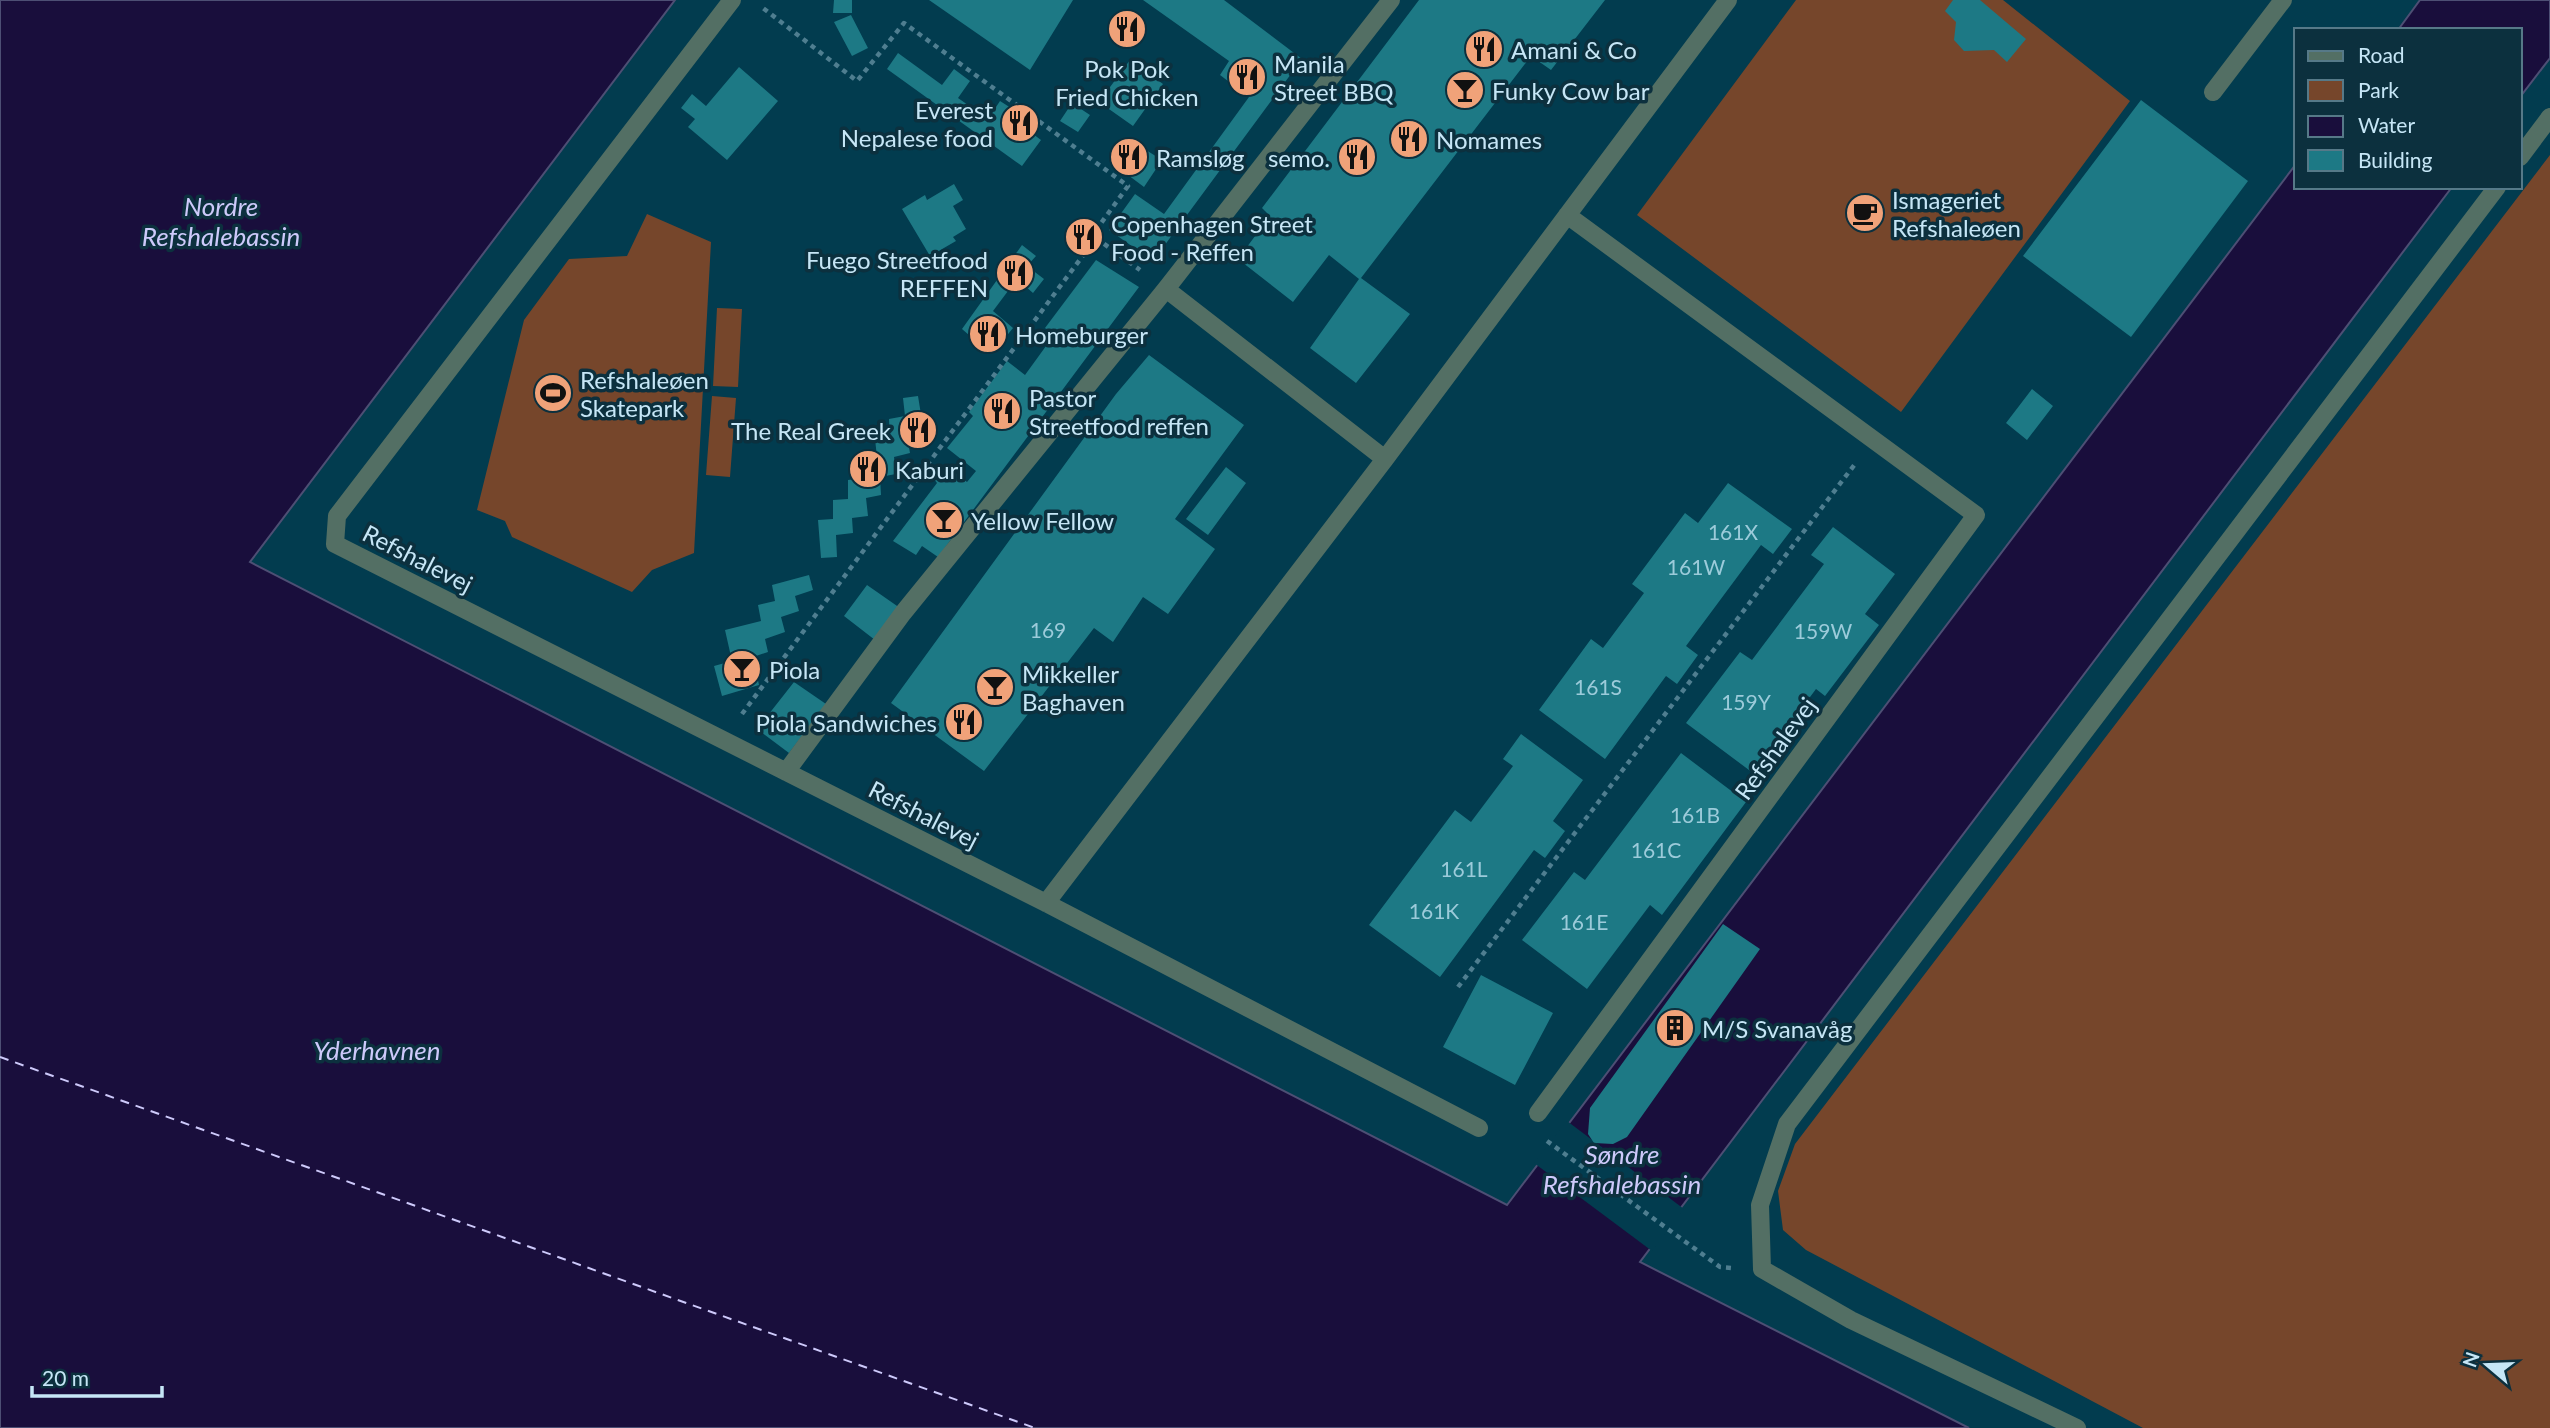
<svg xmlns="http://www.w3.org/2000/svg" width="2550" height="1428" viewBox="0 0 2550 1428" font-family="Lato,sans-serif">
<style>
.green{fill:#76462b}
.water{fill:#190e3c;stroke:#4d4f74;stroke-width:2}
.pier{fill:#023c4f}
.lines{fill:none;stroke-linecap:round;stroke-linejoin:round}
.ferry{stroke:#cdc9fa;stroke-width:2;stroke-dasharray:9 7;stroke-linecap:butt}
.building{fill:#1d7985}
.path{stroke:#4f7e90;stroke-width:4.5;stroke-dasharray:5 5;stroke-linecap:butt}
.minor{stroke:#536f64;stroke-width:18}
.labels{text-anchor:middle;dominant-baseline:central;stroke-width:7;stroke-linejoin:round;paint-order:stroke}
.number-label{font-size:21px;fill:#9ccbda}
.poi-label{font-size:24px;fill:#c6e6f6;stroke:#0c303e;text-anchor:start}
.street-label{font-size:24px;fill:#c6e6f6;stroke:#0c303e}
.water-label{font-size:26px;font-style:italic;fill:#cdc9fa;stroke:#0c303e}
</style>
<rect width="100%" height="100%" fill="#023c4f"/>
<path class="green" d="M1796,0H2003L2130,101L1901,412L1637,215Z
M2550,155V1428H2143L1806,1250L1783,1230L1778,1191L1795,1144Z
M647,214L711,242L694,553L652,570L632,592L512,537L505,521L477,510L524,320L569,259L627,256Z
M717,308L742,309L738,387L713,386Z
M712,396L736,398L730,477L706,475Z"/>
<path class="water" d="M0,0H675L250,562L1507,1205L2296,164V187H2452L1640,1262L1969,1428H0Z
M2420,0H2550V58L2520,97V30H2398Z"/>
<path class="pier" d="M1567,1121L1684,1209L1652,1251L1534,1163Z"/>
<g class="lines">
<path class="ferry" d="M0,1057L1035,1428"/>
</g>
<path class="building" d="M834,0H852V13H833Z
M929,0H1073L1030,70Z
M1143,0H1224L1302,59L1153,261L1109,230L1135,194L1164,214L1249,97L1220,75L1229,61Z
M1419,0H1605L1551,70L1531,56L1361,278L1410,314L1356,383L1310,348L1359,279L1329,255L1293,302L1238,259L1270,216L1262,208Z
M1953,0H1980L2026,39L2007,62L1994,50L1964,51L1954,40L1956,22L1945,11Z
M851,15L868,48L852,56L834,22Z
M1122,22L1139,34L1131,46L1114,34Z
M898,53L942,85L954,69L970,81L958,98L988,119L1000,101L1039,126L1033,134L1041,140L1022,166L887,69Z
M1130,60L1163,84L1133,126L1099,102Z
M739,67L778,101L727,160L688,127L695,119L681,108L692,94L706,106Z
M2141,100L2248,181L2131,337L2023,256Z
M1072,103L1090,115L1078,132L1060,121Z
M1127,138L1143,149L1126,172L1111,162Z
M1146,150L1162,160L1144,187L1128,175Z
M954,184L963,200L953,206L966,229L953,237L956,241L930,256L902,209L925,195L927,200Z
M1022,245L1036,256L1027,266L1044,279L1033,293L1017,279L993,311L1013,328L1000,344L977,342L962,329Z
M1096,260L1139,287L938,557L922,546L916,555L893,541L937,483L934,479L945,465L967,482L976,471L947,448L973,416L969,412L1007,361L1025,375L1054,335L1045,328Z
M1149,355L1244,425L1175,519L1215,549L1168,614L1143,597L1113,642L1094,628L984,771L891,703L1116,394Z
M2032,389L2053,406L2027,440L2006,423Z
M918,396L924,433L907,436L910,453L894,457L896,474L880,477L881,495L866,498L868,516L852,518L853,533L836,535L837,557L821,558L818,520L833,519V500L848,499V480L862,478V460L877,457L875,439L890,438L889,419L905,416L903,398Z
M1226,467L1246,483L1208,535L1186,519Z
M1728,483L1792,529L1773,554L1761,545L1686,646L1698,655L1677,684L1666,676L1605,759L1539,710L1591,639L1603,648L1644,593L1632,584L1685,513L1698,523Z
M1833,527L1895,574L1865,614L1879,625L1825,696L1816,689L1753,773L1686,723L1740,652L1752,660L1824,564L1811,555Z
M809,575L813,590L795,596L799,611L781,617L785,632L765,639L768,652L753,657L759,685L722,696L714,666L732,661L725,630L761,621L758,605L775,601L772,585Z
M867,585L900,608L875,640L844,616Z
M794,682L826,704L789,753L757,729Z
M1521,734L1583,780L1553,821L1565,831L1545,858L1534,850L1440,977L1369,925L1455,810L1471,822L1513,766L1503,759Z
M1681,753L1746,802L1662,915L1650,905L1587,989L1522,940L1574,872L1585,880Z
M1723,924L1760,949L1627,1137L1613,1144L1594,1143L1588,1134L1590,1108Z
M1481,975L1553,1013L1515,1085L1443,1047Z"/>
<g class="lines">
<path class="path" d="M1096,238L1140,270
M742,714L1096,238L1099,226L1128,186L904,23L857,81L763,8
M1458,987L1855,464
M1547,1141L1720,1267L1732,1268"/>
<path class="minor" d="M732,0L337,516L335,544L1046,903L1479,1128
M2213,92L2283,0
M2520,157L2550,117
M1166,289L1385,459
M786,772L903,613L1166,289L1391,0
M1046,903L1385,459L1728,0
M1538,1113L1976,515L1567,215
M2077,1428L1851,1320L1762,1269L1760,1205L1787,1124L2497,187"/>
</g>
<defs>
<symbol id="restaurant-disc" viewBox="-11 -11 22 22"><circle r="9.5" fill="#f0a279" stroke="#0c303e"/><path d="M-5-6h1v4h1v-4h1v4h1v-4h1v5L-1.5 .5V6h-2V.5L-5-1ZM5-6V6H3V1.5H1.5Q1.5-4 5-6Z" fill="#111"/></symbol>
<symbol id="bar-disc" viewBox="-11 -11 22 22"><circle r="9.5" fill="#f0a279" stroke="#0c303e"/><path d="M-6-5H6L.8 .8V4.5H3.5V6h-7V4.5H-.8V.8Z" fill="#111"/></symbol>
<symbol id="cafe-disc" viewBox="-11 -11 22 22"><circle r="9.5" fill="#f0a279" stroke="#0c303e"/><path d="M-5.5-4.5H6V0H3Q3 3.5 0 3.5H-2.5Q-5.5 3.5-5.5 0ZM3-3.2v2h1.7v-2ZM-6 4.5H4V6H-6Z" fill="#111"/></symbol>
<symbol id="stadium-disc" viewBox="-11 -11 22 22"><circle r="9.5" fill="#f0a279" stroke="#0c303e"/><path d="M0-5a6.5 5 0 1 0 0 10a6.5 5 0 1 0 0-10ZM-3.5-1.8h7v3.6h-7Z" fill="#111"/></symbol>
<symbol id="building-disc" viewBox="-11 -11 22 22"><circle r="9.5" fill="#f0a279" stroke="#0c303e"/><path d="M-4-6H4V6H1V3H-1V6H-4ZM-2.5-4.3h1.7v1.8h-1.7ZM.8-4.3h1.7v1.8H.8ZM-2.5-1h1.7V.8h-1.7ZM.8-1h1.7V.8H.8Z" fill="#111"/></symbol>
</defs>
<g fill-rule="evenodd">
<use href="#restaurant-disc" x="1105" y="7" width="44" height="44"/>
<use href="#restaurant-disc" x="1462" y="27" width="44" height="44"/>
<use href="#restaurant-disc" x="1225" y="55" width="44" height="44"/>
<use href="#bar-disc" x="1443" y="68" width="44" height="44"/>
<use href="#restaurant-disc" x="998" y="101" width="44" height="44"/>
<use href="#restaurant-disc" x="1387" y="117" width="44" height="44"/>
<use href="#restaurant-disc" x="1107" y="135" width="44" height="44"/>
<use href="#restaurant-disc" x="1335" y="135" width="44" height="44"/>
<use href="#cafe-disc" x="1843" y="191" width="44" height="44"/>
<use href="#restaurant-disc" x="1062" y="215" width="44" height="44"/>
<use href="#restaurant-disc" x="993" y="251" width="44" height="44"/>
<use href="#restaurant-disc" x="966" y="312" width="44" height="44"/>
<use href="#stadium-disc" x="531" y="371" width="44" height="44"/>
<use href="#restaurant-disc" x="980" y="389" width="44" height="44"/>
<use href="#restaurant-disc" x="896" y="408" width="44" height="44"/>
<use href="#restaurant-disc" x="846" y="447" width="44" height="44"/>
<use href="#bar-disc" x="922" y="498" width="44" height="44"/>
<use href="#bar-disc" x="720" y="647" width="44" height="44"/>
<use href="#bar-disc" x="973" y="665" width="44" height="44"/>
<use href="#restaurant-disc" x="942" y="700" width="44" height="44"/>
<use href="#building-disc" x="1653" y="1006" width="44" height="44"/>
</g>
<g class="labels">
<g class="number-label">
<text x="1733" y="531">161X</text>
<text x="1696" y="566">161W</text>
<text x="1048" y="629">169</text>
<text x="1823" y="630">159W</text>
<text x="1598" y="686">161S</text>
<text x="1746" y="701">159Y</text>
<text x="1695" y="814">161B</text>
<text x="1656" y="849">161C</text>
<text x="1464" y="868">161L</text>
<text x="1434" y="910">161K</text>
<text x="1584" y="921">161E</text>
</g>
<g class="poi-label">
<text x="1511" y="49">Amani &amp; Co</text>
<text x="1274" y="63">Manila<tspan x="1274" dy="28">Street BBQ</tspan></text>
<text x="1127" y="68" text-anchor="middle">Pok Pok<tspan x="1127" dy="28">Fried Chicken</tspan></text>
<text x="1492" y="90">Funky Cow bar</text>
<text x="993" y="109" text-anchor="end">Everest<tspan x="993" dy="28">Nepalese food</tspan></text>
<text x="1436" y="139">Nomames</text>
<text x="1156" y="157">Ramsløg</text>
<text x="1330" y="157" text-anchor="end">semo.</text>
<text x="1892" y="199">Ismageriet<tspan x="1892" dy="28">Refshaleøen</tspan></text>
<text x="1111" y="223">Copenhagen Street<tspan x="1111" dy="28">Food - Reffen</tspan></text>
<text x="988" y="259" text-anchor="end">Fuego Streetfood<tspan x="988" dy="28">REFFEN</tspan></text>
<text x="1015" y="334">Homeburger</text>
<text x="580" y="379">Refshaleøen<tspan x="580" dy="28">Skatepark</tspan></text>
<text x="1029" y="397">Pastor<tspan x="1029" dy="28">Streetfood reffen</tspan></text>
<text x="891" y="430" text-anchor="end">The Real Greek</text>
<text x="895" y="469">Kaburi</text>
<text x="971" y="520">Yellow Fellow</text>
<text x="769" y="669">Piola</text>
<text x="1022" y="673">Mikkeller<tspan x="1022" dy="28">Baghaven</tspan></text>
<text x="937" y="722" text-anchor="end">Piola Sandwiches</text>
<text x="1702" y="1028">M/S Svanavåg</text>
</g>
<g class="street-label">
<text transform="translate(418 558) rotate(27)">Refshalevej</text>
<text transform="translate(1775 748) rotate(-54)">Refshalevej</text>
<text transform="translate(924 814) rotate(27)">Refshalevej</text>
</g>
<g class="water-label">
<text x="221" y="206">Nordre<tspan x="221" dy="30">Refshalebassin</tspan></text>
<text x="377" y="1050">Yderhavnen</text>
<text x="1622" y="1154">Søndre<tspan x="1622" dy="30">Refshalebassin</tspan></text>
</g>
</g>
<rect x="2294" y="28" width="228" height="161" fill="#0c303e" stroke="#567988" stroke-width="2"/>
<rect x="2308" y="51" width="35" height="10" fill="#536f64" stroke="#567988" stroke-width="2"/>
<text x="2358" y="63" font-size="21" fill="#c6e6f6">Road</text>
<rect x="2308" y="80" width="35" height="21" fill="#76462b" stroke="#567988" stroke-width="2"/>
<text x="2358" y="98" font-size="21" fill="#c6e6f6">Park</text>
<rect x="2308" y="116" width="35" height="21" fill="#190e3c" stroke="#567988" stroke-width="2"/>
<text x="2358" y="133" font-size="21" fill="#c6e6f6">Water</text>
<rect x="2308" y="150" width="35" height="21" fill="#1d7985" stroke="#567988" stroke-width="2"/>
<text x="2358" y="168" font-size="21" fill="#c6e6f6">Building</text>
<g transform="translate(2487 1365) rotate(289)" stroke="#0c303e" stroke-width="5" paint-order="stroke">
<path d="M0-5L12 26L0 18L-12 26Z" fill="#c6e6f6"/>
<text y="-10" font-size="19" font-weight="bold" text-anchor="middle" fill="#c6e6f6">N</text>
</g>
<path d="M32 1386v10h130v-10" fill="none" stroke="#c6e6f6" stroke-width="3.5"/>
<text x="42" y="1386" font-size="21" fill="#c6e6f6" stroke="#0c303e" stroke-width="5" paint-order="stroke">20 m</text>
</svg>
